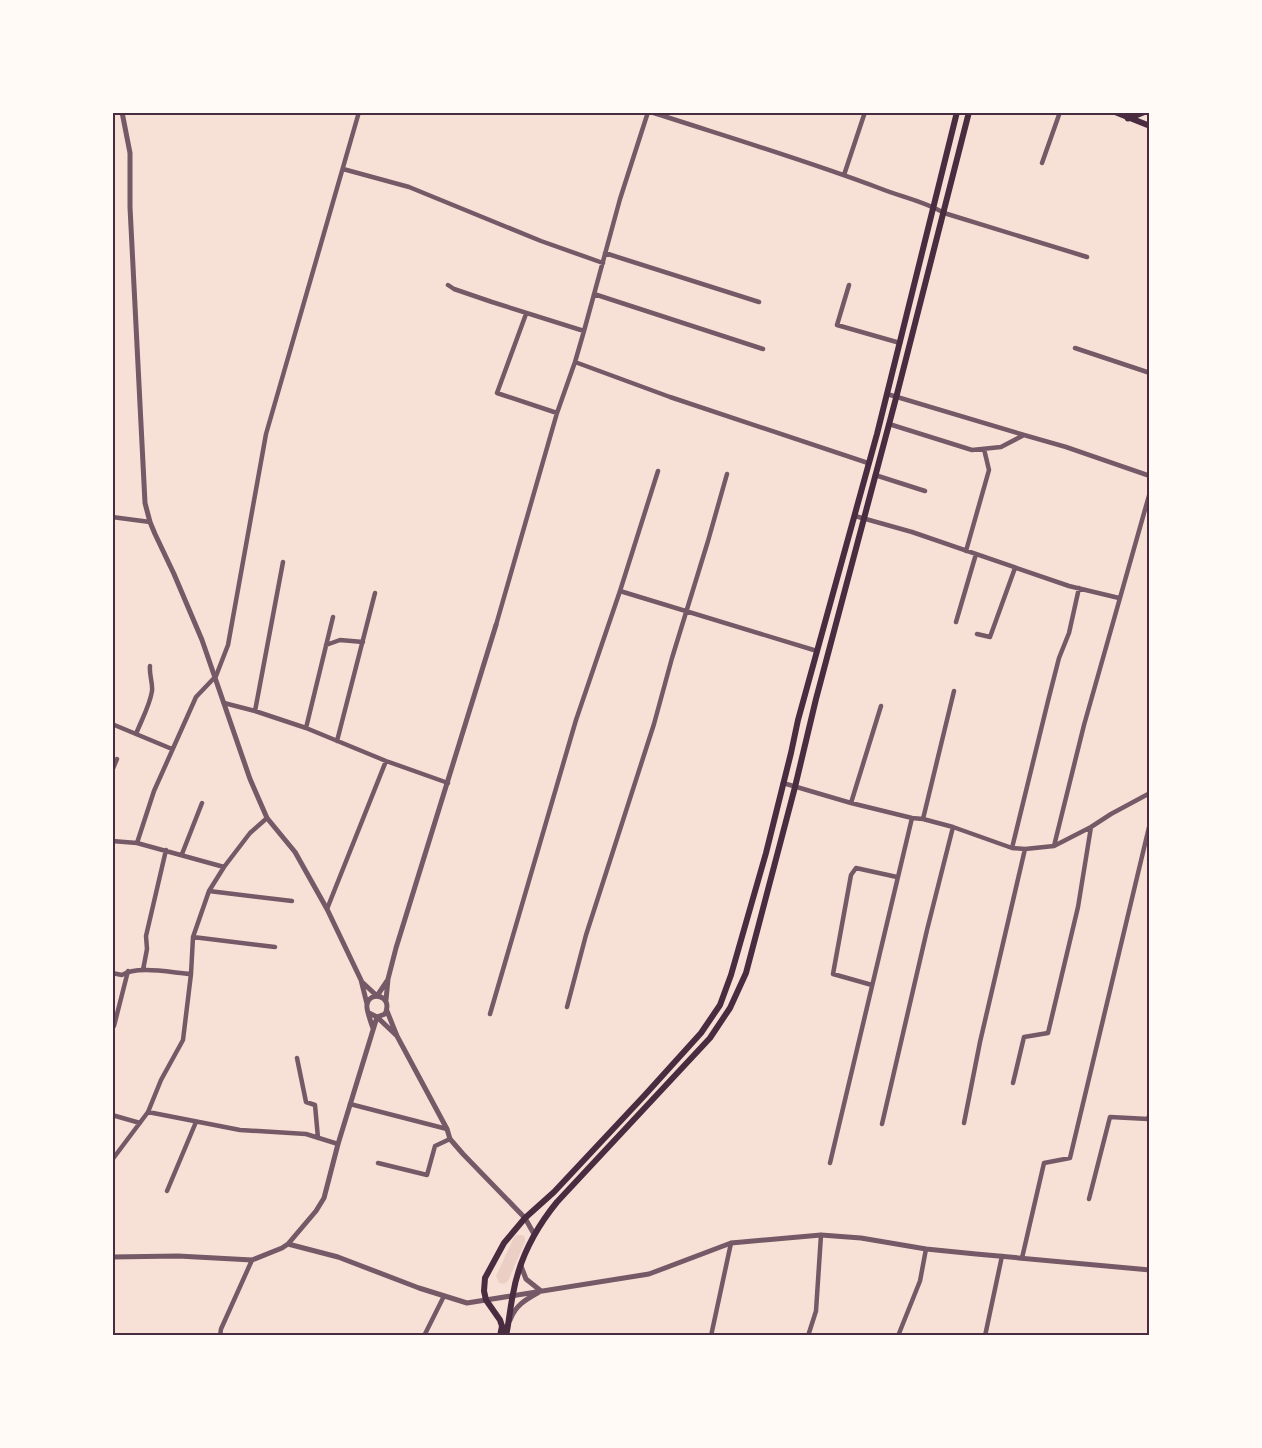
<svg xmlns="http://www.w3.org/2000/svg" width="1262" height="1448" viewBox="0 0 1262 1448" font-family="Cabin,sans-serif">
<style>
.green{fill:#ebcfc5}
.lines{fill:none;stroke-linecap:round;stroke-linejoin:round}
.minor{stroke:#755966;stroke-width:4.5}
.tertiary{stroke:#755966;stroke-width:5}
.secondary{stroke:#4a2c40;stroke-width:6}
.trunk{stroke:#4a2c40;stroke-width:7}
.neatline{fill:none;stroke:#4a2c40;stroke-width:2}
</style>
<rect width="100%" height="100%" fill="#f7e1d7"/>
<path class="green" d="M517,1235H522L525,1237V1242L508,1281L504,1284L499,1283L496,1276L514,1237Z"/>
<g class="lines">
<path class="minor" d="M651,112C728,137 805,160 879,188C901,197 924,201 944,213L1087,257
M1042,163L1060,112
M343,169L409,187L541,241L603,263
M844,175L865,112
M605,253L759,302
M448,285L454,289L492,302L584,331
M849,285L837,325L900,343
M594,294L763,349
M526,314L497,393L557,413
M1075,348L1150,373
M575,362L670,397L868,463
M887,394L1024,435
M889,424L972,450L1001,447L1024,435L1066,447L1150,476
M875,475L925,491
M855,516L912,532L1069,586L1119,598
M112,517L150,522
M966,551L989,470L984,449
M620,591L817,651
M956,622L976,554
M496,625L557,413L575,362L584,331L620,199L648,112
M977,634L990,637L1015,568
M326,645L340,640L363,642
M224,703L255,711L306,728L386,761L448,783
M255,711L283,562
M112,724L172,749
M306,728L333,617
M136,734C141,721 150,705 152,691C153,683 149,675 150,666
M337,741L375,593
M112,771L117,759
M783,783L851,803L912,818L923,819L953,827L1012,848L1025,849L1054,846L1091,827L1111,814L1150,793
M851,803L881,706
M923,819L954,691
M112,841L137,843L224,867
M137,843L154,791L196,697L216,676L228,645L266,434L359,112
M1054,846L1084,725L1150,492
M1012,848L1048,701L1059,658L1069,633L1079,588
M182,854L202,803
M209,891L292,901
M327,909L386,761
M193,937L275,947
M143,970L147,949L146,936L166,850
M112,973L122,975C137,965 173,973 191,974
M872,985L833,974L851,875L856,868L897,877
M567,1007L586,935L654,724L672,658L708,541L727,474
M490,1014L576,720L620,591L658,471
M114,1026L128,971
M297,1058L306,1102L315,1105L318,1138
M1013,1083L1024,1037L1048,1033L1078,907L1091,827
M350,1104L447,1129
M148,1112L240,1130L306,1134L338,1144
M112,1115L140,1123
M964,1123L980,1042L1025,849
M882,1124L927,930L953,827
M112,1160L148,1112L161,1080L183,1040L191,974L193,937L209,891L224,867L250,833L267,818
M378,1163L427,1175L435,1146L450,1139
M830,1163L912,818
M167,1191L196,1122
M1089,1199L1110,1117L1148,1119L1150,1113
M1022,1258L1044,1163L1070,1158L1150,823
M220,1336L221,1329L252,1260
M424,1336L444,1296
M711,1336L731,1243
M808,1336L816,1311L821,1235
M898,1336L920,1281L926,1249
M985,1336L1002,1256"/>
<path class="tertiary" d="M122,112L130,153V207L145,503L150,522L155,534L174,574L202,640L250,779L267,818L295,852L327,909L361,980L367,1004
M362,982L377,996L387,981
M386,1000L388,979L396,948L496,625
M387,1011L397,1036L447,1129L450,1139L463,1154L525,1218L534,1234
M369,1013L377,1017L385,1014C394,995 369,990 367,1005C366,1008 371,1023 373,1028
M288,1244L338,1257L419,1288L467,1303L649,1274L731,1243L821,1235L861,1238L926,1249L976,1254L1150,1270
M112,1257L178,1256L252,1260L282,1248L288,1244L316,1211L324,1198L338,1144L377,1017L397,1036
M510,1320C516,1304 527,1299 541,1291L526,1279L521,1266"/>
<path class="secondary" d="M1115,112L1150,126
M500,1336L502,1326L500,1320L486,1300L484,1291L485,1278L504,1243L525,1218L554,1192L644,1096L701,1033L720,1005L731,975L766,853L791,753L798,720L877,434L957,112
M506,1336C509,1322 510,1308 513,1294C519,1259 535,1229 557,1202L710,1038L730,1008L746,973L795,787L816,699L896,398L969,112"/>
<path class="trunk" d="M1128,118L1143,112"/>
</g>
<rect width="1262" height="1448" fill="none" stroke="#fffaf5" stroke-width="228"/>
<rect x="114" y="114" width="1034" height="1220" class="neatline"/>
</svg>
